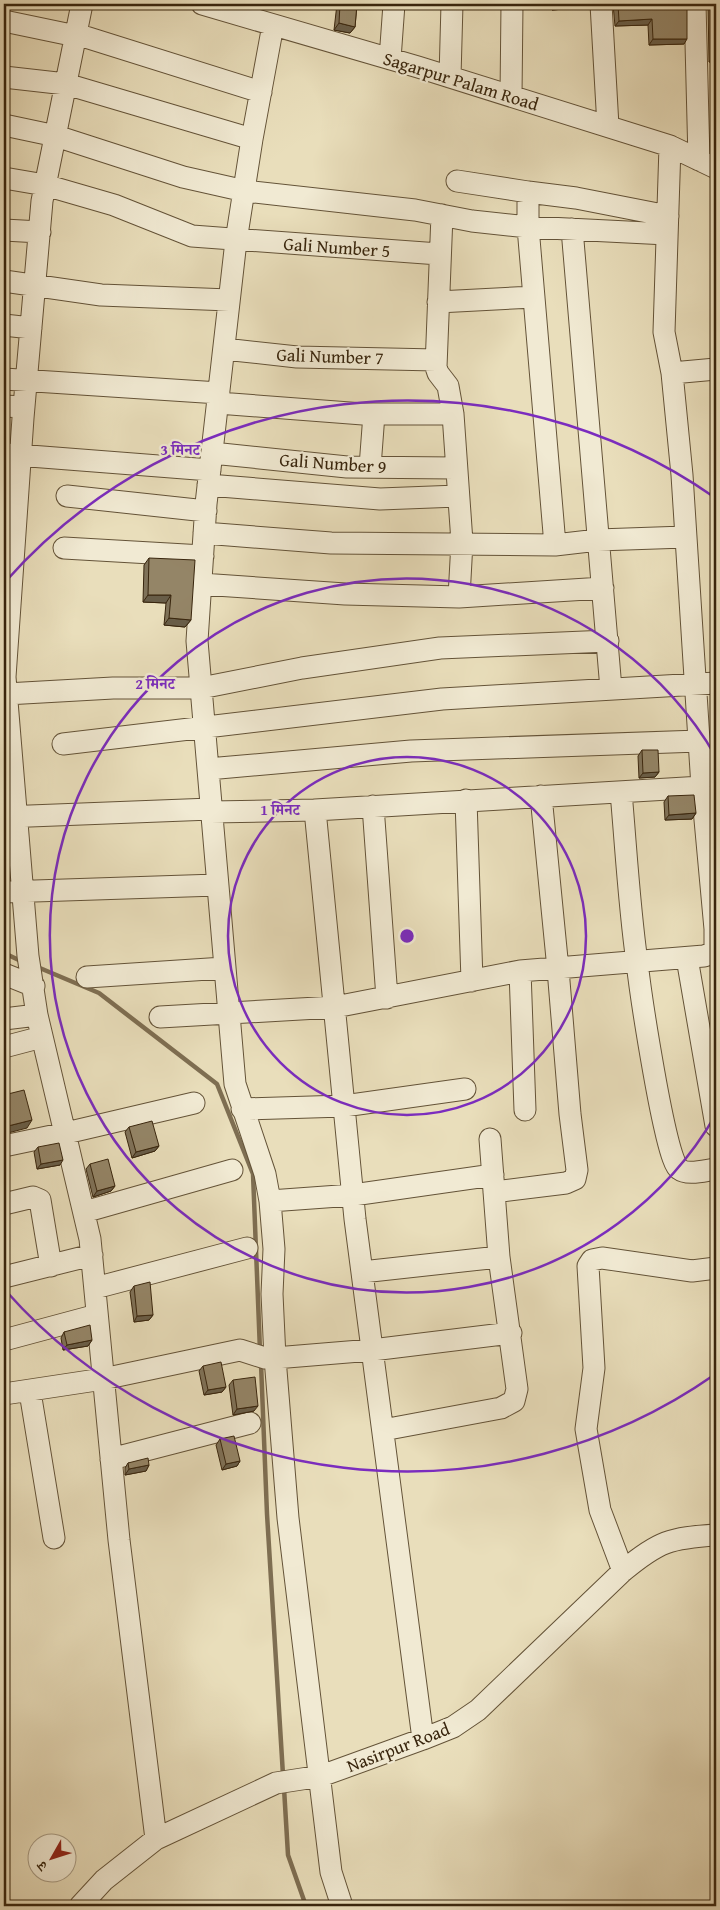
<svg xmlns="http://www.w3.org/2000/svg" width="720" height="1910" viewBox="0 0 720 1910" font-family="'Gentium Book Plus','Noto Serif Devanagari',serif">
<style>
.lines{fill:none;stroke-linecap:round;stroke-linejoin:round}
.stream{stroke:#7e6e52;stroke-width:4.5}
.minor-casing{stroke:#645338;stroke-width:23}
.minor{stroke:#f1ead3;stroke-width:21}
.wall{fill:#7f7259;stroke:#38250d}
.shaded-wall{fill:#685d48;stroke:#38250d}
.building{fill:#948567;stroke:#38250d}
.ring{fill:none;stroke:#7b2cbf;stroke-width:2.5}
.labels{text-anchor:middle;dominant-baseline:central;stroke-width:4.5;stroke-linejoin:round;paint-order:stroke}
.street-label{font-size:18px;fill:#38250d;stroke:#f1ead3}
.centre{fill:#7b2cbf;stroke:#f1ead3;stroke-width:2.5}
.ring-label{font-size:15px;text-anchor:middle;font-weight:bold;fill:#7b2cbf;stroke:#f1ead3;stroke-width:4.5;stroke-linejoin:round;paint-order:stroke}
</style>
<rect width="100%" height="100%" fill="#e9debb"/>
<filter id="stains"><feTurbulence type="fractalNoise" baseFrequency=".004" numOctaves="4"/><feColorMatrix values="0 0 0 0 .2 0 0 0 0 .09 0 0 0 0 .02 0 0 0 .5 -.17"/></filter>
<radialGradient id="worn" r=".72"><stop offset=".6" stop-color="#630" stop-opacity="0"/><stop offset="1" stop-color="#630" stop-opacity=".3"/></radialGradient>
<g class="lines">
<path class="stream" d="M4,953L23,962
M35,966L99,993L217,1084L253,1174L260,1351
M261,1364L267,1514L283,1775
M284,1788L288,1855L306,1906"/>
<defs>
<path id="minor" d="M82,4L42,201L23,418L5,677L28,956L37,1015L90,1239L119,1540L156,1839
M202,4L418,67L670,146L716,168
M601,4L608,126
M695,4L699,160
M4,21L76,36
M273,25L252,139L236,241L206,504L197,641L235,1084L265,1174L270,1201L274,1249L272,1294L275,1358L288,1518L331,1872L342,1906
M76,34L261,92
M390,59L394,4
M4,77L66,84L252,139
M450,77L452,4
M511,96L512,4
M4,125L56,136L183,177L245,191L415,210L472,221L528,227L667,234
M4,178L45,185L114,205L192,236L439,254
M457,181L528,192
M572,229L611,689
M4,230L40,232
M4,281L101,295L229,300
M438,302L534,297
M4,325L31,328
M224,349L297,357L436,360
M672,373L716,369
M4,379L219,393
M218,403L363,414H453
M4,406L24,407
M212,453L347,467L455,468
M4,454L210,470
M370,467L374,414
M208,485L380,499L458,496
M67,496L206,511
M204,533L331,543L555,545L528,227V192L576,198L668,216
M555,545L598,540L685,537
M64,548L203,556
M201,584L345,594L459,597L462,542L453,414L448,386L438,373L436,367L442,215
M459,597L603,588
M6,694L113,688H201L302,668L440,648L608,641
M63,744L442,699L716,683
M208,769L411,751L699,741
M621,792C626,848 629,905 637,962C640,989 665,1160 679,1169C688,1176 706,1170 716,1169
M466,800L472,981
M373,806L387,998
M315,810L355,1219L423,1739
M4,817L211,809V812L315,810L702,787
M4,892L217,885
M687,958L716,1126
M520,971L525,1110
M4,974L34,986
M87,977L224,968
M160,1017L335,1007L520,971L704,956L713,953L715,946V929L702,787L682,475L672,373L664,332L670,146
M4,1019L37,1015
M4,1047L42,1037
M242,1109L344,1106L465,1089
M4,1146L66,1133L194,1103
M494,1192L566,1183L575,1179L577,1170L570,1114L558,969L541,796
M270,1201L353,1195L493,1175
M4,1204L33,1197L40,1200L51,1266
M84,1212L232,1170
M362,1272L499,1257
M4,1277L92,1255
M95,1288L247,1248
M4,1340L97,1315
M30,1392L54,1538
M4,1394L103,1379L240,1350L265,1358H275L372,1350L511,1333
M383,1430L501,1408L514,1401L517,1389L499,1257L490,1139
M111,1459L250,1423
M623,1571L600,1510L586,1429L594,1368L588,1266L592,1260L602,1258L692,1271L716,1268
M80,1906L104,1880L156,1839L276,1783L321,1776L423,1739L453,1727L478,1710L623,1571C659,1541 670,1538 716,1535"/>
</defs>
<use href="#minor" class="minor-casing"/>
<use href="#minor" class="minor"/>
</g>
<path class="wall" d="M337,4H357L355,27L350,33L334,30Z
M552,4H591L589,7L552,10Z
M613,4H687L684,44L649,45L648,25L615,26Z
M708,4H716V62H709Z
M149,558L191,620L185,627L164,625L166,603L143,602L144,565Z
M642,750L659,772L655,777L639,778L638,756Z
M668,796L696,813L692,819L665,820L664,802Z
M129,1127L159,1146L155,1151L132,1158L125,1132Z
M38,1147L60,1165L37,1169L34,1152Z
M90,1164L115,1186L111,1191L93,1197L86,1169Z
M134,1286L153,1315L149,1320L134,1322L130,1292Z
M64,1332L92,1340L88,1346L63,1350L61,1338Z
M203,1366L226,1387L222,1392L204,1395L199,1371Z
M233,1380L254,1411L233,1415L229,1385Z
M220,1439L240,1461L237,1466L222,1470L216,1445Z
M128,1463L149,1465L146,1471L125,1475V1468Z"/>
<path class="shaded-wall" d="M246,4H261L258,7Z
M567,4H591L589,7L552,10L556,5Z
M652,19L648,25L615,26L619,21Z
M339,23L355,27L350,33L334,30Z
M653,39H687L684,44L649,45Z
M713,56H716V62H709Z
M148,595H171L166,603L143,602Z
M169,618L191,620L185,627L164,625Z
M659,772L655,777L639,778L643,773Z
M696,813L692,819L665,820L669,815Z
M32,1120L27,1128L4,1134V1127Z
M159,1146L155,1151L132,1158L136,1152Z
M63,1160L60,1165L37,1169L41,1164Z
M115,1186L111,1191L93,1197L97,1191Z
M153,1315L149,1320L134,1322L137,1316Z
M92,1340L88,1346L63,1350L67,1345Z
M226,1387L222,1392L204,1395L208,1390Z
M258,1406L254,1411L233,1415L237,1409Z
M240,1461L237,1466L222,1470L226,1464Z
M149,1465L146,1471L125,1475L129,1469Z"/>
<path class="building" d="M340,4H357L355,27L339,23Z
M618,4H687V39H653L652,19L619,21Z
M712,4H716V56H713Z
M149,558L195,560L191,620L169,618L171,595H148Z
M642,750H658L659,772L643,773Z
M694,795L696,813L669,815L668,796Z
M24,1090L32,1120L4,1127V1095Z
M152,1121L159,1146L136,1152L129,1127Z
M59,1143L63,1160L41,1164L38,1147Z
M108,1159L115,1186L97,1191L90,1164Z
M150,1282L153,1315L137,1316L134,1286Z
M90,1325L92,1340L67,1345L64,1332Z
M221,1362L226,1387L208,1390L203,1366Z
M255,1377L258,1406L237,1409L233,1380Z
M234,1436L240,1461L226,1464L220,1439Z
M148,1458L149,1465L129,1469L128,1463Z"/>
<g class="ring">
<circle cx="407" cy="936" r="179"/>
<path d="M716 1114A357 357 0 1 1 716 757"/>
<path d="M714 1375A536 536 0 0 1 6 1291M6 581A536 536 0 0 1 714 497"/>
</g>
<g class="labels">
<g class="street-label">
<text transform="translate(461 81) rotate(17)">Sagarpur Palam Road</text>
<text transform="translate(337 247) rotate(4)">Gali Number 5</text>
<text transform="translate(330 356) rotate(2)">Gali Number 7</text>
<text transform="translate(333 463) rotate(4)">Gali Number 9</text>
<text transform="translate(398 1747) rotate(-21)">Nasirpur Road</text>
</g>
</g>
<circle cx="407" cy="936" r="8" class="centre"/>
<g class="ring-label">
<text x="180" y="455">3 मिनट</text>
<text x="155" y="689">2 मिनट</text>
<text x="280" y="815">1 मिनट</text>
</g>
<rect width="720" height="1910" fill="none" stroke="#e9debb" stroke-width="20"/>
<rect x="5" y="5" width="710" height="1900" fill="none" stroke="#38250d" stroke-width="2.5"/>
<rect x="10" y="10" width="700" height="1890" fill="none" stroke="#38250d"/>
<g transform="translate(52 1858) rotate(231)"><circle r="24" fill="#f1ead3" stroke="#a79b84"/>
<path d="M0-4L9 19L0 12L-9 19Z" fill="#8f2418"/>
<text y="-8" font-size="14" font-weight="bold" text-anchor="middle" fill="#38250d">उ</text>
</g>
<rect width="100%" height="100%" filter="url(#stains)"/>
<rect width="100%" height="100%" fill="url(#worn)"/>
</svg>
